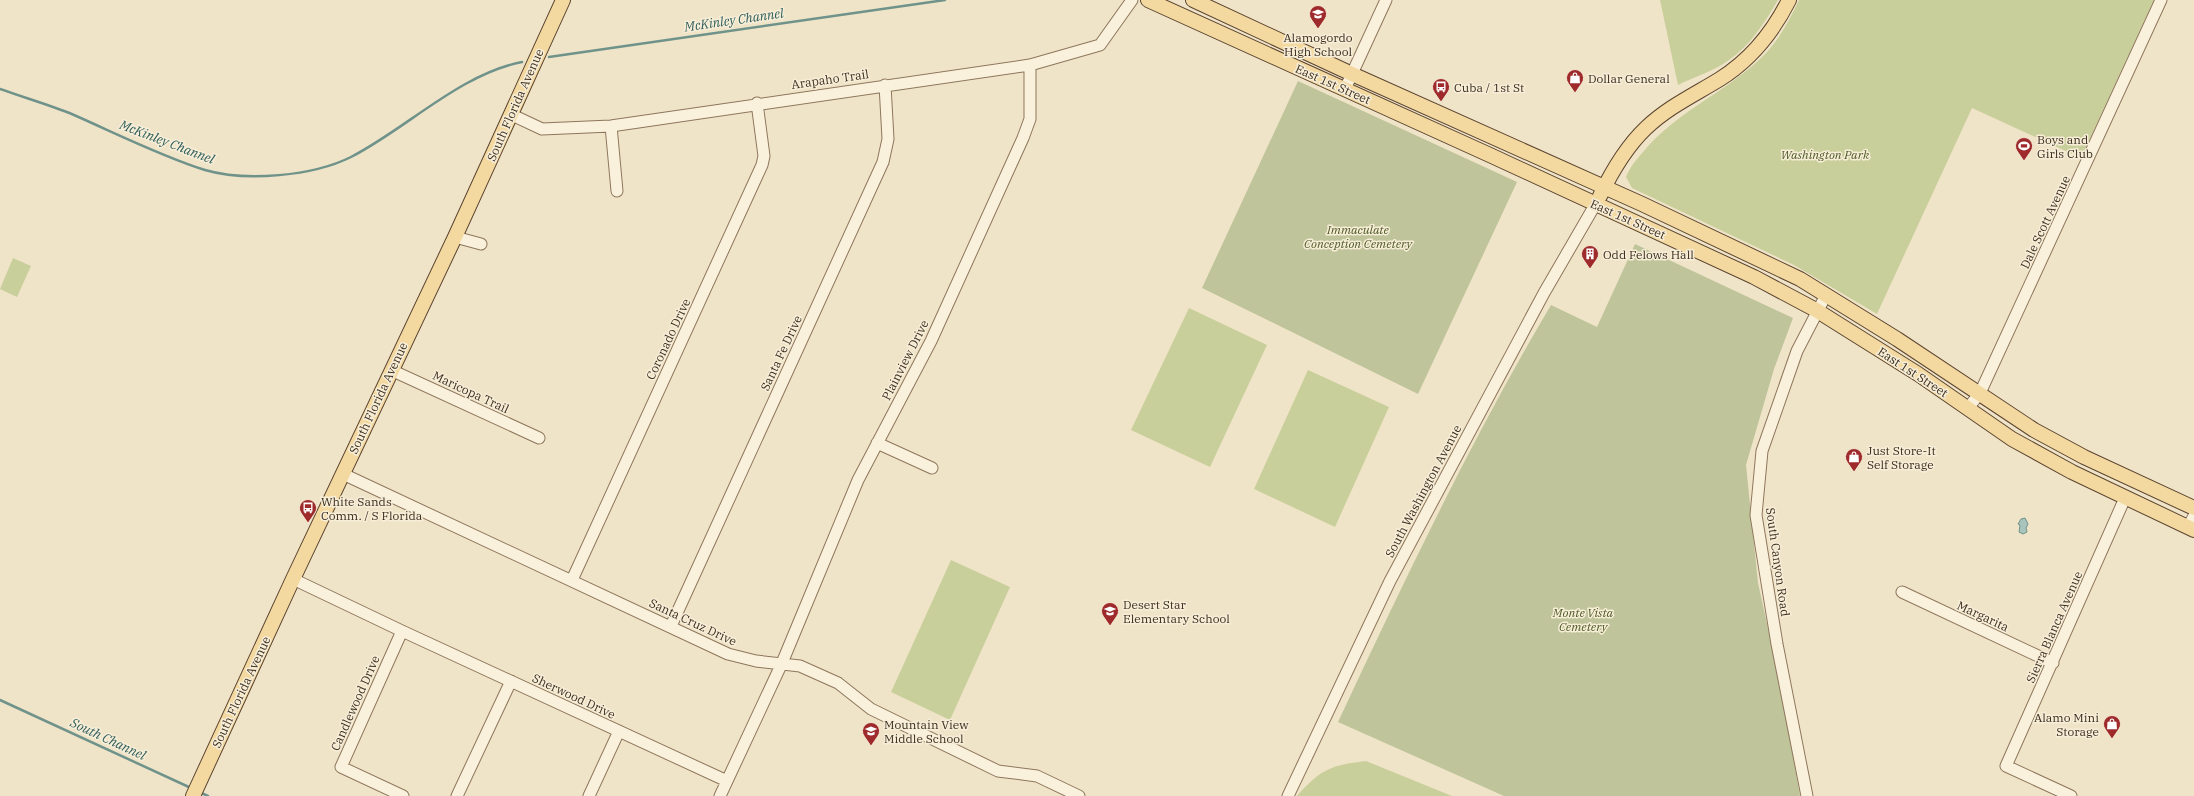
<svg xmlns="http://www.w3.org/2000/svg" width="2194" height="796" viewBox="0 0 2194 796" font-family="'IBM Plex Serif',serif">
<style>
.green{fill:#c9cf9b}
.cemetery{fill:#bfc49a}
.water{fill:#a9c4bc;stroke:#6f938a}
.lines{fill:none;stroke-linecap:round;stroke-linejoin:round}
.stream{stroke:#6f938a;stroke-width:2.5}
.minor-casing{stroke:#8d765c;stroke-width:13}
.major-casing{stroke:#5b4430;stroke-width:16}
.minor{stroke:#faf1dc;stroke-width:11}
.major{stroke:#f3d9a0;stroke-width:14}
.labels{text-anchor:middle;dominant-baseline:central;stroke-width:3;stroke-linejoin:round;paint-order:stroke}
.poi-label{font-size:12px;fill:#3d2e20;stroke:#f7eed8;text-anchor:start}
.street-label{font-size:12px;fill:#3d2e20;stroke:#f7eed8}
.park-label{font-size:12px;font-style:italic;fill:#4d5a26;stroke:#f7eed8}
.water-label{font-size:13px;font-style:italic;fill:#2f5d5a;stroke:#f7eed8}
</style>
<rect width="100%" height="100%" fill="#f0e4c8"/>
<path class="green" d="M1660,0H1778C1765,22 1750,46 1729,60C1714,71 1694,77 1678,85Z
M1799,0H2154L2081,158L1972,108L1877,314L1794,265L1632,188L1626,177C1630,167 1636,160 1643,152C1676,112 1721,95 1759,60C1777,44 1789,21 1799,0Z
M13,258L31,266L17,297L0,289Z
M1189,308L1267,345L1210,467L1131,430Z
M1308,370L1389,407L1335,527L1254,489Z
M951,560L1010,587L950,720L891,692Z
M1366,761L1452,796H1297C1321,769 1331,765 1366,761Z"/>
<path class="cemetery" d="M1298,81L1517,182L1418,394L1202,288Z
M1635,244L1793,318L1774,369L1746,465L1758,583L1782,692L1800,796H1504L1338,722C1404,581 1471,440 1551,305L1597,327Z"/>
<path class="water" d="M2025,518L2028,524L2026,528L2027,532L2023,534L2019,532L2020,525L2018,524L2021,519Z"/>
<g class="lines">
<path class="stream" d="M549,57L945,0
M0,89C25,98 50,105 74,115C115,133 163,157 205,170C246,182 313,176 351,157C406,129 460,74 522,62
M0,700L191,788
M199,792L208,796"/>
<defs>
<path id="minor" d="M1345,89L1386,0
M510,114L542,129L611,126L1030,65L1100,45L1132,0
M611,126L617,191
M455,237L481,244
M391,370L539,438
M1968,408L1980,393L2161,0
M877,443L932,468
M343,474L728,654L756,661L800,666L838,683L871,709L998,771L1037,776L1079,796
M2188,527L2194,516
M293,579L402,631L727,781L782,663L858,480L931,341L1023,138L1030,119V65
M572,580L762,165L764,156L757,103
M1902,592L2053,663
M671,626L883,162L888,139L885,85
M402,631L341,767L403,796
M457,796L511,681
M589,796L619,731
M720,796L727,781
M1288,796L1390,581L1544,293L1595,205
M1807,796L1777,644L1756,515L1762,451L1797,351L1826,295
M2071,796L2006,766L2125,498"/>
<path id="major" d="M1148,0L1492,156L1754,277L1816,310L1918,374L2012,439L2072,472L2194,530
M1193,0L1352,74L1642,204L1800,279L1897,339L2034,430L2084,457L2194,508
M1600,196C1612,171 1626,147 1646,128C1668,107 1694,95 1720,79C1750,60 1773,32 1789,0
M193,796L293,579L455,237L563,0"/>
</defs>
<use href="#minor" class="minor-casing"/>
<use href="#major" class="major-casing"/>
<use href="#minor" class="minor"/>
<use href="#major" class="major"/>
</g>
<defs>
<symbol id="school-pin" viewBox="-11 -11 22 30"><path d="M0 17L-7.5 6A9.5 9.5 0 1 1 7.5 6Z" fill="#9e2a2b" stroke="#f7eed8"/><path d="M0-5L7-2L0 1L-7-2ZM-4 1L0 2.5L4 1V4Q0 6-4 4Z" fill="#fff"/></symbol>
<symbol id="shop-pin" viewBox="-11 -11 22 30"><path d="M0 17L-7.5 6A9.5 9.5 0 1 1 7.5 6Z" fill="#9e2a2b" stroke="#f7eed8"/><path d="M-5-2.5h2.3a2.7 3.5 0 0 1 5.4 0H5L5.5 6h-11ZM-1.5-2.5h3a1.5 2.3 0 0 0-3 0Z" fill="#fff"/></symbol>
<symbol id="bus-pin" viewBox="-11 -11 22 30"><path d="M0 17L-7.5 6A9.5 9.5 0 1 1 7.5 6Z" fill="#9e2a2b" stroke="#f7eed8"/><path d="M-5-6H5V4H4V6H2V4H-2V6H-4V4H-5ZM-3.5-4V0h7V-4ZM-3.5 1.2v1.5H-2V1.2ZM2 1.2v1.5H3.5V1.2Z" fill="#fff"/></symbol>
<symbol id="stadium-pin" viewBox="-11 -11 22 30"><path d="M0 17L-7.5 6A9.5 9.5 0 1 1 7.5 6Z" fill="#9e2a2b" stroke="#f7eed8"/><path d="M0-5a6.5 5 0 1 0 0 10a6.5 5 0 1 0 0-10ZM-3.5-1.8h7v3.6h-7Z" fill="#fff"/></symbol>
<symbol id="building-pin" viewBox="-11 -11 22 30"><path d="M0 17L-7.5 6A9.5 9.5 0 1 1 7.5 6Z" fill="#9e2a2b" stroke="#f7eed8"/><path d="M-4-6H4V6H1V3H-1V6H-4ZM-2.5-4.3h1.7v1.8h-1.7ZM.8-4.3h1.7v1.8H.8ZM-2.5-1h1.7V.8h-1.7ZM.8-1h1.7V.8H.8Z" fill="#fff"/></symbol>
</defs>
<g fill-rule="evenodd">
<use href="#school-pin" x="1308" y="4" width="20" height="27"/>
<use href="#shop-pin" x="1565" y="68" width="20" height="27"/>
<use href="#bus-pin" x="1431" y="77" width="20" height="27"/>
<use href="#stadium-pin" x="2014" y="136" width="20" height="27"/>
<use href="#building-pin" x="1580" y="244" width="20" height="27"/>
<use href="#shop-pin" x="1844" y="447" width="20" height="27"/>
<use href="#bus-pin" x="298" y="498" width="20" height="27"/>
<use href="#school-pin" x="1100" y="601" width="20" height="27"/>
<use href="#shop-pin" x="2102" y="714" width="20" height="27"/>
<use href="#school-pin" x="861" y="721" width="20" height="27"/>
</g>
<g class="labels">
<g class="poi-label">
<text x="1318" y="37" text-anchor="middle">Alamogordo<tspan x="1318" dy="14">High School</tspan></text>
<text x="1588" y="78">Dollar General</text>
<text x="1454" y="87">Cuba / 1st St</text>
<text x="2037" y="139">Boys and<tspan x="2037" dy="14">Girls Club</tspan></text>
<text x="1603" y="254">Odd Felows Hall</text>
<text x="1867" y="450">Just Store-It<tspan x="1867" dy="14">Self Storage</tspan></text>
<text x="321" y="501">White Sands<tspan x="321" dy="14">Comm. / S Florida</tspan></text>
<text x="1123" y="604">Desert Star<tspan x="1123" dy="14">Elementary School</tspan></text>
<text x="2099" y="717" text-anchor="end">Alamo Mini<tspan x="2099" dy="14">Storage</tspan></text>
<text x="884" y="724">Mountain View<tspan x="884" dy="14">Middle School</tspan></text>
</g>
<g class="street-label">
<text transform="translate(830 79) rotate(-8)">Arapaho Trail</text>
<text transform="translate(1333 84) rotate(24)">East 1st Street</text>
<text transform="translate(515 105) rotate(-66)">South Florida Avenue</text>
<text transform="translate(1628 219) rotate(24)">East 1st Street</text>
<text transform="translate(2045 222) rotate(-65)">Dale Scott Avenue</text>
<text transform="translate(668 339) rotate(-65)">Coronado Drive</text>
<text transform="translate(781 353) rotate(-65)">Santa Fe Drive</text>
<text transform="translate(905 360) rotate(-63)">Plainview Drive</text>
<text transform="translate(1913 372) rotate(33)">East 1st Street</text>
<text transform="translate(471 392) rotate(25)">Maricopa Trail</text>
<text transform="translate(378 398) rotate(-65)">South Florida Avenue</text>
<text transform="translate(1423 491) rotate(-62)">South Washington Avenue</text>
<text transform="translate(1778 562) rotate(82)">South Canyon Road</text>
<text transform="translate(1983 616) rotate(25)">Margarita</text>
<text transform="translate(693 622) rotate(25)">Santa Cruz Drive</text>
<text transform="translate(2054 627) rotate(-66)">Sierra Blanca Avenue</text>
<text transform="translate(241 692) rotate(-65)">South Florida Avenue</text>
<text transform="translate(574 696) rotate(25)">Sherwood Drive</text>
<text transform="translate(355 703) rotate(-66)">Candlewood Drive</text>
</g>
<g class="park-label">
<text x="1825" y="154">Washington Park</text>
<text x="1358" y="229">Immaculate<tspan x="1358" dy="14">Conception Cemetery</tspan></text>
<text x="1583" y="612">Monte Vista<tspan x="1583" dy="14">Cemetery</tspan></text>
</g>
<g class="water-label">
<text transform="translate(734 20) rotate(-8)">McKinley Channel</text>
<text transform="translate(167 142) rotate(21)">McKinley Channel</text>
<text transform="translate(108 739) rotate(25)">South Channel</text>
</g>
</g>
</svg>
